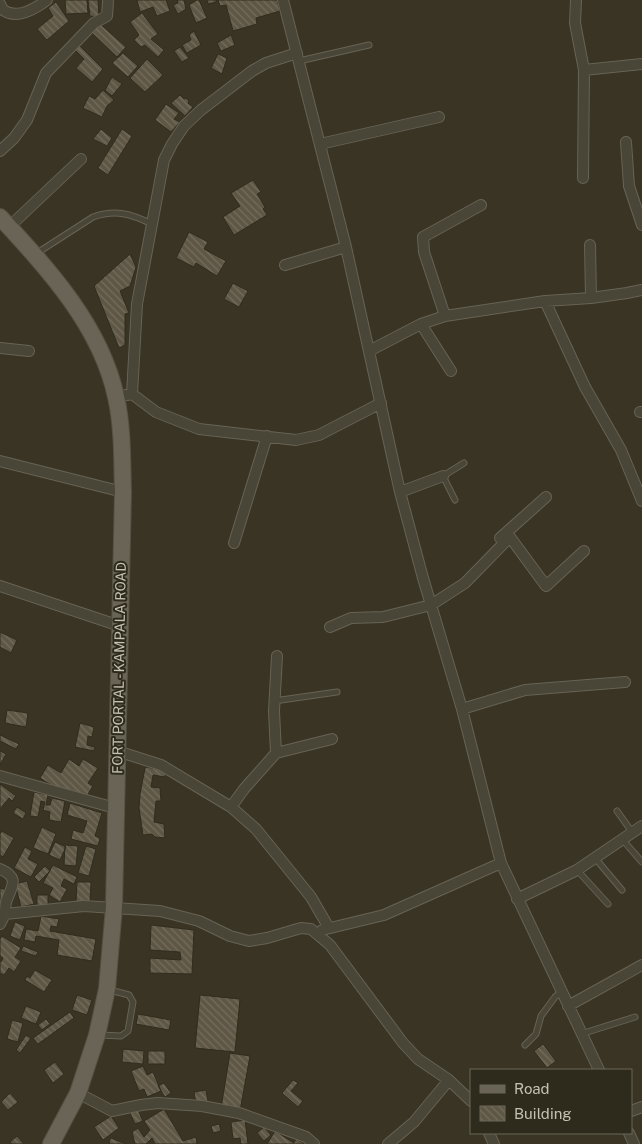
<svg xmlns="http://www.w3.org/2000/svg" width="642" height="1144" viewBox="0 0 642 1144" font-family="'Public Sans',sans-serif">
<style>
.building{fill:url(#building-back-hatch);stroke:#302c1e}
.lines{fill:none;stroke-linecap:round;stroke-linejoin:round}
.lane-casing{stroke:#676355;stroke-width:7}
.street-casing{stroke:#676355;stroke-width:12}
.primary-casing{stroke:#555143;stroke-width:18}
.lane{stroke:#494537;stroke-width:5}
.street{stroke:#494537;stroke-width:10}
.primary{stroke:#696455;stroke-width:16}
.labels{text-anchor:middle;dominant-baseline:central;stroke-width:4;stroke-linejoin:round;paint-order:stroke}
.street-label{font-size:14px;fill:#c5c1b2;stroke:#2e2a1c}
</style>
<defs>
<pattern id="building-back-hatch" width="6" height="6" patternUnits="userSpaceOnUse" patternTransform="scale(1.25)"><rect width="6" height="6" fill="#5e5745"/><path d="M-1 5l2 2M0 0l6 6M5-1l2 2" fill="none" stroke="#746d5d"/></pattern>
</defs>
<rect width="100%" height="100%" fill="#393423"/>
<path class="building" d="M65,0H87L88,13L66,14Z
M88,0H98L99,17L90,16Z
M137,0H166L170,11L157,16L153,7L140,12Z
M177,0H184L186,9L178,14L173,5L178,3Z
M197,0H199L207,18L196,23L189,5Z
M207,0H216V2L208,4Z
M218,0H277L280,11L256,18L257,24L233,31L226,5L220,6Z
M56,2L69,21L47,40L37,29L53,16L48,8Z
M142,13L158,34L151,39L164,50L158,57L145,45L141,47L134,40L139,35L130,22Z
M99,23L126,47L117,57L90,31Z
M194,31L201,45L187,53L182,45L191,40L189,35Z
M231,35L235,45L221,51L217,43Z
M78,44L103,69L92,82L76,68L84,59L74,49Z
M180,47L189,58L182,62L174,51Z
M123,53L138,66L128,77L112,63Z
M218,54L227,58L222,74L211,68Z
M147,59L163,75L145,92L130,78Z
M112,77L122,84L112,96L105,90Z
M103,90L114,100L107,106L102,117L83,108L89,96L95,99Z
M180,95L184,99L186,98L189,101L188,103L193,107L185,116L171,103Z
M166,104L179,113L174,119L180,122L171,132L155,120Z
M101,129L112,138L107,146L93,139Z
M122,129L132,136L108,175L98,168Z
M253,180L261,192L257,194L265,207L263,209L267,215L234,235L223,217L240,206L231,193Z
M189,232L208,242L204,249L226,261L217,276L196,263L194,267L176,258Z
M130,254L136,267L130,286L120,291L129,313L125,314V345L119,348L94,286Z
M233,283L248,291L239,307L224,299Z
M0,632L17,640L11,653L0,647Z
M7,710L28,713L26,727L5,723Z
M80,723L94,727L92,737L88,736L87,745L95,747L94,751L75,747Z
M0,735L19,744L16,749L0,741Z
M0,751L6,754L0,765Z
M69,759L79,766L83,759L98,768L88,783L93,786L85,799L69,796L40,778L48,765L61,773Z
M147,767L166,771L165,777L153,775L151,787L160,788L161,801H156L154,822L164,824L165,838L155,837L152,834L143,835L139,808L140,794L145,768Z
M0,784L16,796L12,801L9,798L0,809Z
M34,792L48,795L46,805H50L52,798L65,801L61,822L49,820L50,812L43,810L45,802L41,801L38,817L30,816Z
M70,803L102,813L95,836L100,838L98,846L71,839L73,830L83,833L87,821L67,815Z
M17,807L26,813L23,819L13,813Z
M42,827L56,834L48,854L33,848Z
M2,831L14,838L3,857L0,855V834Z
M55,842L66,847L60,860L49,855Z
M65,845L78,846L76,866L64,865Z
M86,846L96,849L89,876L78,873Z
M25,847L32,851L28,859L38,864L31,877L14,868Z
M53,865L77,877L74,884L64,879L61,886L67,889L60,902L49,895L53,888L43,883Z
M45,866L50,871L39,882L34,877Z
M27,881L34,904L21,907L15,884Z
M77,882H91L90,903L76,902Z
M0,888L7,890L3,901L0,900Z
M37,895H48V908H37Z
M41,916L59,919L57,927L51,926L50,931L96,939L92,961L57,955L59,940L36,936L35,942L24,940L26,929L38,931Z
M15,922L25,926L20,940L10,936Z
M151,925L194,930L192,974L150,973V958L181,960L180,952L150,950Z
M2,936L21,948L15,957L21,961L14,972L9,968L4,975L0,973V961L1,962L3,958L0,956V939Z
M23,946L38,952L36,956L21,951Z
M35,970L52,980L44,992L25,980L27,976L30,978Z
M77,995L92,1000L87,1015L72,1010Z
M200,995L240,999L235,1052L195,1048Z
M26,1006L41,1012L36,1024L21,1018Z
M70,1012L74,1018L38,1044L33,1038Z
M138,1014L171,1020L169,1030L136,1024Z
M46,1019L50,1024L42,1030L38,1025Z
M12,1020L23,1023L18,1042L7,1039Z
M26,1035L31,1038L20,1053L16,1050Z
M543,1044L556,1061L547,1068L534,1051Z
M123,1049L144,1051L143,1064L122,1062Z
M148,1051H165V1064H148Z
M230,1053L250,1056L240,1111L221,1108Z
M55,1062L64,1074L53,1083L44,1070Z
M143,1066L147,1075L153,1072L161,1091L147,1097L144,1089L139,1091L131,1071Z
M293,1080L298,1083L291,1091L303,1101L298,1107L282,1093Z
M164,1083L171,1093L165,1097L158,1086Z
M206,1090L208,1102L196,1104L194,1092Z
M10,1093L18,1102L8,1110L1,1102Z
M164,1109L183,1141L196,1137L197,1144H155L152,1138L146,1144H135L132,1132L138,1128L144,1137L150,1130L144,1121Z
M138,1110L143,1121L135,1124L130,1113Z
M111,1116L119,1128L103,1140L94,1127Z
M245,1120L248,1144H241L240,1138L233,1139L231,1122Z
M219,1124L221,1131L213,1133L211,1126Z
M264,1127L271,1135L264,1141L257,1133Z
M275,1131L294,1143L296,1139L305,1144H267Z
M17,1136L24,1144H12L10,1142Z
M111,1138L126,1144H110L109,1141Z"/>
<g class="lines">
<defs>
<path id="lane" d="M299,61L369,45
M37,253L93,217C116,209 131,214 152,224
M455,500L443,476L464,463
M274,701L337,692
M617,811L632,832
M622,839L642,862
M595,858L622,890
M577,870L608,904
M581,1034L635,1017
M100,1035L121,1036L128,1031L133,1002L129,995L110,990
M525,1045L536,1034L541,1016L555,997L561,992"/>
<path id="street" d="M283,0L346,247L400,492L423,578L462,709L501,863L599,1070
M576,0L575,23L584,70L583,178
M0,4L3,10C17,20 35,9 47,0
M584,70L642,64
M626,142L629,186L642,225
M320,144L439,117
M0,151L14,138L27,120L46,73L94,23L107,16L108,2
M9,227L81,159
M590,245L591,298
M285,265L346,247
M545,301L585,387L621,450L642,501
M445,316L424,252L423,237L481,205
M421,324L451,371
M0,348L29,351
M369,351L421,324L445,316L545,301L591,298L627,293L642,290
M132,394L137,304L164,160L172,144L184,126L201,110L252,71L266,63L297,53
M116,397L132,394L156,412L199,429L296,440L319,435L381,403
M640,412H642
M0,461L123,492
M400,492L443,476
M501,539L500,538L546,497
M234,543L267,436
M0,586L120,626
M330,627L351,618L383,617L431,605L465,583L510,537L546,586L584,551
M462,709L525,690L625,682
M117,751L161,765L231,807L256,829L311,897L329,928
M276,753L274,711L277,656
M0,776L115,808
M231,807L244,789L276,753L332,739
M0,869C21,878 11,887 6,902C5,906 5,911 5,914
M517,899L577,870L642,826
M0,924L5,914L84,906L160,911L199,921L230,936L249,941L267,938L301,928L311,929L330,945L403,1043L418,1059L449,1080L471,1101
M322,930L384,915L501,863
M568,1006L642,965
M78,1093L112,1111L141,1105L158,1103L202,1106L239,1113L306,1137L314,1144
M631,1111L642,1107
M489,1133L494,1144
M629,1133L634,1144
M388,1144L414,1122L449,1080"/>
<path id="primary" d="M0,217C48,269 101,326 116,397C123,428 122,461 123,492L114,907L107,989L97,1035L78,1093L51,1144"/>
</defs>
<use href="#lane" class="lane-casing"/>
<use href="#street" class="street-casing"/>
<use href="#primary" class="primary-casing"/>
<use href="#lane" class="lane"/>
<use href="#street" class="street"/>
<use href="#primary" class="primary"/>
</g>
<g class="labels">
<g class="street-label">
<text transform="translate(119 668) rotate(-89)">FORT PORTAL - KAMPALA ROAD</text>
</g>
</g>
<rect x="470" y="1069" width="162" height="65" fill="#2e2a1c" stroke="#6a6658"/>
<rect x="480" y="1085" width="25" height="8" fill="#696455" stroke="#6a6658"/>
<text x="514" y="1094" font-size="15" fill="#c5c1b2">Road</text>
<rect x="480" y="1106" width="25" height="15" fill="url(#building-back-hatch)" stroke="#6a6658"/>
<text x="514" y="1119" font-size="15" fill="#c5c1b2">Building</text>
</svg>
